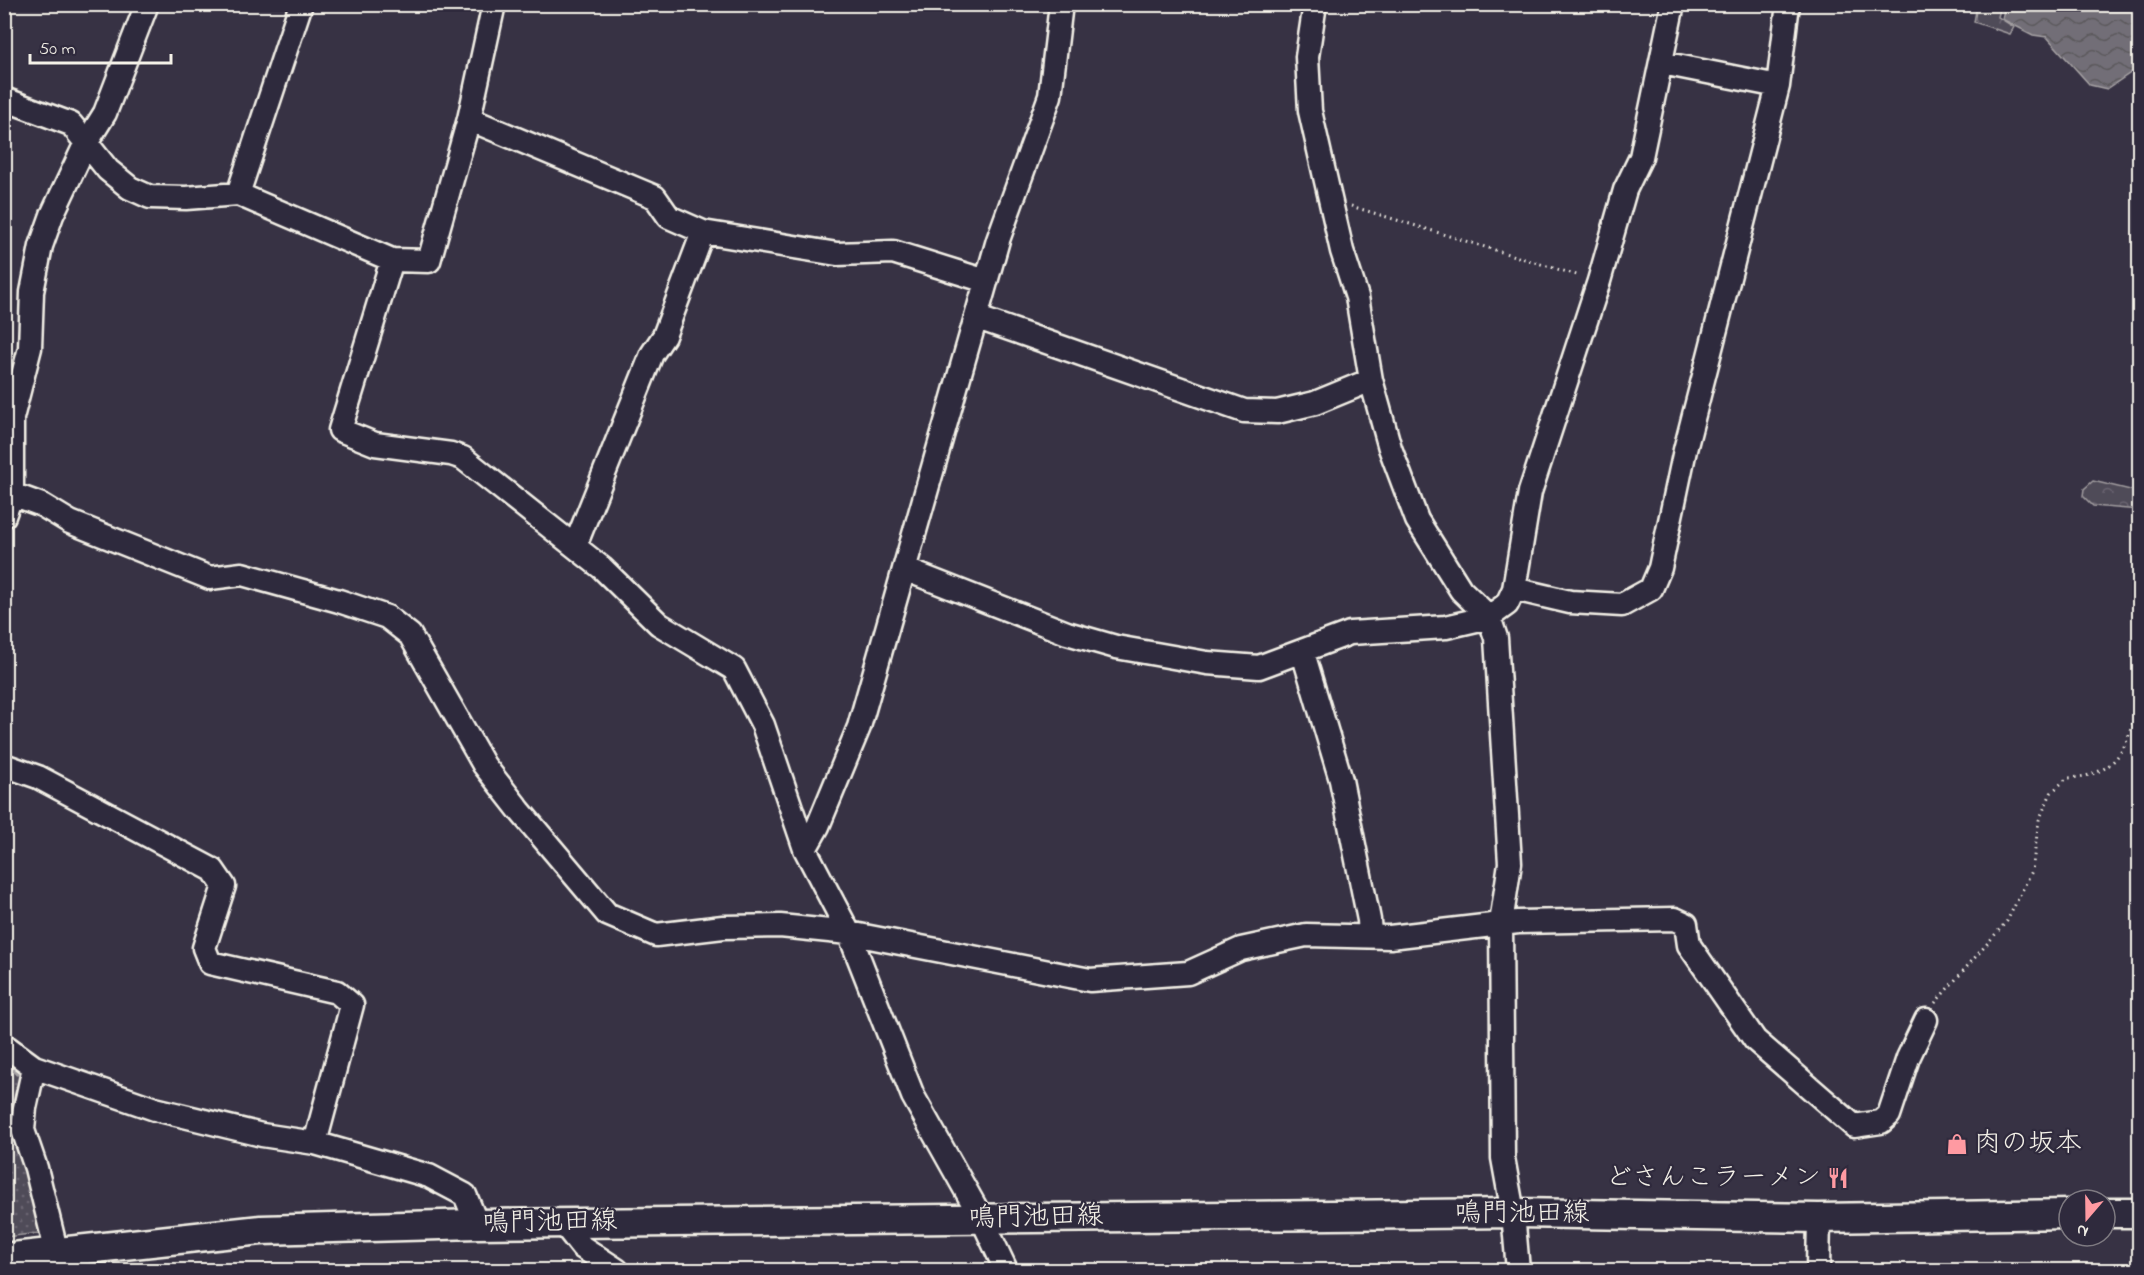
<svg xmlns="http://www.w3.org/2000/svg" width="2144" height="1275" viewBox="0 0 2144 1275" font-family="'Indie Flower','Klee One',sans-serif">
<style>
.green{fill:url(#green-dots);stroke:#a29ea0;stroke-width:1.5}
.forest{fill:url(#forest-crowns);stroke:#a29ea0;stroke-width:1.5}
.water{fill:url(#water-waves);stroke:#a6a2a4;stroke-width:1.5}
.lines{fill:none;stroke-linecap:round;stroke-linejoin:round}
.stream{stroke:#a6a2a4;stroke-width:5}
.minor-casing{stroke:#f4f1e8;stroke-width:27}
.major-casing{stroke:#f4f1e8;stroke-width:33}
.path{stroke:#f4f1e8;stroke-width:3;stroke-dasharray:1.5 4.5;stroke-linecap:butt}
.minor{stroke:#2f2a3d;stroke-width:22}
.major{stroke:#2f2a3d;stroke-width:28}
.labels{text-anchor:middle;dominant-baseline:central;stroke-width:4.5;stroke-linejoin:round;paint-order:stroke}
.poi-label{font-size:27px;fill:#f4f1e8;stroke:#2f2a3d;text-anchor:start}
.street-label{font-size:27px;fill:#f4f1e8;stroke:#2f2a3d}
</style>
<defs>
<pattern id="green-dots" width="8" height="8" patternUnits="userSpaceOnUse" patternTransform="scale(1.5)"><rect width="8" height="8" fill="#504b59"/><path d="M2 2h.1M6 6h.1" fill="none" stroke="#6a6571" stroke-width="1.8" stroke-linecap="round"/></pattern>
<pattern id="forest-crowns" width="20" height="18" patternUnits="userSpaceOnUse" patternTransform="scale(1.5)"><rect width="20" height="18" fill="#504b59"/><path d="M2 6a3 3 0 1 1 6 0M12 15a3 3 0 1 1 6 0" fill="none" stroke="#6a6571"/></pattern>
<pattern id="water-waves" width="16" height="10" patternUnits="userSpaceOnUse" patternTransform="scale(1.5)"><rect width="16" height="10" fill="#726e77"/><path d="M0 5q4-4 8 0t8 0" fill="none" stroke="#5b595c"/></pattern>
</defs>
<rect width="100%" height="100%" fill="#373244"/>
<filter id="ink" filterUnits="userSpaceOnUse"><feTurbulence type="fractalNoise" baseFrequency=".0167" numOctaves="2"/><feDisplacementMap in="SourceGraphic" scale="12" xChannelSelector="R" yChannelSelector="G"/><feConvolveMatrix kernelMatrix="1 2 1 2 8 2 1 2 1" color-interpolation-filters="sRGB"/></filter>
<g filter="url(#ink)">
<path class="green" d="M4,1055L20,1066L23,1076L30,1170L40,1233L5,1237Z"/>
<path class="forest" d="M1977,5H2001L1998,17L2014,27L2010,34L1974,22Z
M2093,481L2139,492V510L2093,506L2083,496L2084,489Z"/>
<path class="water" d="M2005,5H2139V67L2107,89L2090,85L2047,37L2033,35L2002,19Z"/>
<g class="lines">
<path class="stream" d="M4,1059L17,1073"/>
<defs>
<path id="minor" d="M494,4L469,119L655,197L669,217L703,232L837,254L893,252L986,281
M1315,4L1307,57L1310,111L1342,251L1357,297L1371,380L1390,448L1417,520L1461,590L1489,617L1496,638L1510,863L1501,923L1503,1158L1513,1213L1518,1270
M1662,63L1778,86
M4,99L71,124L108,170L130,188L150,197L186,198L238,194L392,260
M469,119L429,261L392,260L340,430L375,444L451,454L463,458L602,568L659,624L734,669L763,725L805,849L849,933L913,1096L982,1219L1006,1270
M238,194L301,4
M978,318L1244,411L1277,412L1315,403L1371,380
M4,491L42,505L70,522L210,578L242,574L339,601L387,617L410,635L484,765L520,811L607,914L656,935L723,927L780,926L849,933L1090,980L1188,973L1241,949L1306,935L1390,937L1518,922L1675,919L1686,924L1689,945L1755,1040L1854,1126L1881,1122L1889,1115L1908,1058L1926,1020
M4,516L12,494V418L30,348L32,292L41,246L52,215L85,145L105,113L147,4
M575,546L652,354L664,336L703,232
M904,569L1067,633L1116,647L1207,663L1259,667L1350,633L1446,627L1489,617L1507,604L1514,589L1530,492L1599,281L1625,190L1641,157L1673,4
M1514,589L1570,602L1622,605L1651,589L1660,568L1685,450L1778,86L1788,4
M1303,653L1341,780L1369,920L1370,936
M4,765L38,777L213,870L224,886L204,948L210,963L337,992L352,1005L315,1143
M805,849L818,826L859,727L998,240L1050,96L1061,4
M4,1045L34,1067L155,1109L262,1135L315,1143L429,1176L465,1195L477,1224
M34,1067L25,1108L23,1130L36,1168L61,1270
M563,1223L582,1247L617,1270
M1818,1270L1819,1218"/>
<path id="major" d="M2105,1213H2140
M4,1258L261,1230L477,1224L1513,1213L1819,1218L2069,1214"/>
</defs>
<use href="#minor" class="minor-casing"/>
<use href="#major" class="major-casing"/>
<path class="path" d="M1351,206L1580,276
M2140,609V646
M1935,1003L2007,921L2032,871L2039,820L2051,793L2067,778C2125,776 2130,737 2140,690"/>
<use href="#minor" class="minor"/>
<use href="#major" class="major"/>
</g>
</g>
<defs>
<symbol id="shop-bare" viewBox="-9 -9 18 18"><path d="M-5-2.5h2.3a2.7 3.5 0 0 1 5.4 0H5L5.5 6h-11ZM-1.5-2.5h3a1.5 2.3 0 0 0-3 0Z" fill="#ff9aa2" stroke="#2f2a3d" stroke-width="2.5" paint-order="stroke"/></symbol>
<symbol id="restaurant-bare" viewBox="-9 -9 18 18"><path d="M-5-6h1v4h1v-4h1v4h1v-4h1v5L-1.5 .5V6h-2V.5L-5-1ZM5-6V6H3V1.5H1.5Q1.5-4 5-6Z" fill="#ff9aa2" stroke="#2f2a3d" stroke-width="2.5" paint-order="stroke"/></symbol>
</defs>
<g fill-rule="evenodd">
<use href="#shop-bare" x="1942" y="1129" width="30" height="30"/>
<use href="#restaurant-bare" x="1823" y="1163" width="30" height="30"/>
</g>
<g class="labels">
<g class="poi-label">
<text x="1974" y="1144">肉の坂本</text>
<text x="1821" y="1178" text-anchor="end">どさんこラーメン</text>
</g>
<g class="street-label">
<text x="1522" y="1214">鳴門池田線</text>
<text transform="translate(1036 1218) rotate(-1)">鳴門池田線</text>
<text transform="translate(550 1223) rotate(-1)">鳴門池田線</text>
</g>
</g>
<rect width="2144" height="1275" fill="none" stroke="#2f2a3d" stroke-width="24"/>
<rect x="12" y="12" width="2120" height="1251" fill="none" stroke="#f4f1e8" stroke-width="2" filter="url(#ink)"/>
<g transform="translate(2087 1218) rotate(200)"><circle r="28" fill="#2f2a3d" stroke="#7e7a81" stroke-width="1.5"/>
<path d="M0-4.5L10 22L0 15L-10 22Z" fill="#ff9aa2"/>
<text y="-9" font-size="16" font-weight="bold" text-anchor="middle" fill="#f4f1e8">N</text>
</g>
<path d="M30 54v9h141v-9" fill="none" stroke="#f4f1e8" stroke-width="3"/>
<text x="39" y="54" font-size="18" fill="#f4f1e8" stroke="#2f2a3d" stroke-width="4.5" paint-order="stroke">50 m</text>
</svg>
